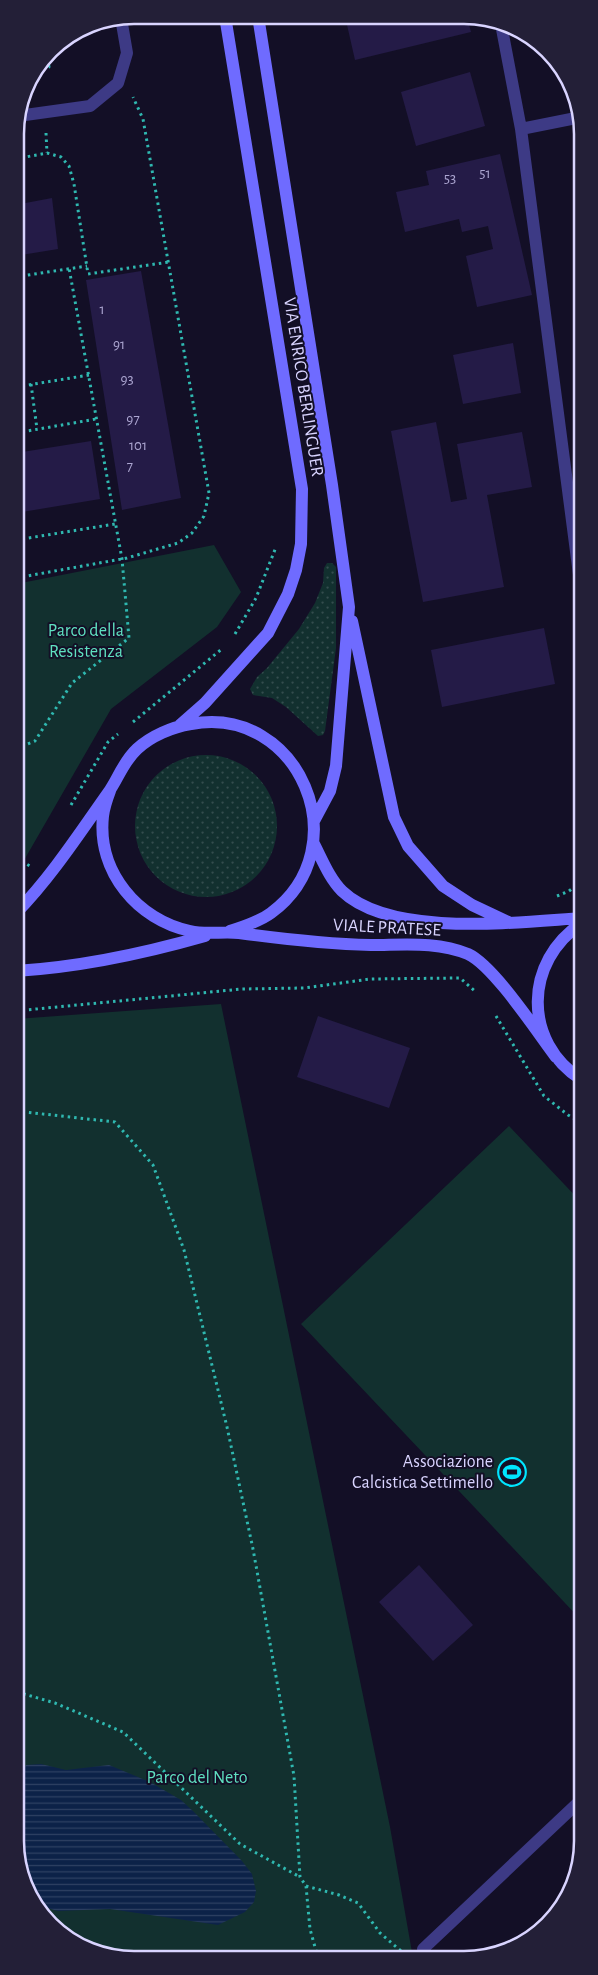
<svg xmlns="http://www.w3.org/2000/svg" width="598" height="1975" viewBox="0 0 598 1975" font-family="'Alegreya Sans',sans-serif">
<style>
.grass{fill:url(#grass-dots)}
.park{fill:#12302f}
.water{fill:url(#water-rules)}
.building{fill:#241b47}
.lines{fill:none;stroke-linecap:round;stroke-linejoin:round}
.path{stroke:#2fb8b0;stroke-width:3;stroke-dasharray:2.5 4;stroke-linecap:butt}
.service{stroke:#3d3a85;stroke-width:12}
.minor{stroke:#3d3a85;stroke-width:12}
.secondary{stroke:#6f6bff;stroke-width:12}
.labels{text-anchor:middle;dominant-baseline:central;stroke-width:4;stroke-linejoin:round;paint-order:stroke}
.number-label{font-size:15px;fill:#aca6d1}
.street-label{font-size:18px;fill:#d9d4ff;stroke:#130f26}
.park-label{font-size:18px;fill:#5fe0c0;stroke:#130f26}
.poi-label{font-size:18px;fill:#d9d4ff;stroke:#130f26;text-anchor:end}
.rim{fill:none;stroke:#d9d4ff;stroke-width:2.5}
</style>
<defs>
<pattern id="grass-dots" width="8" height="8" patternUnits="userSpaceOnUse" patternTransform="scale(1.25)"><rect width="8" height="8" fill="#12302f"/><path d="M2 2h.1M6 6h.1" fill="none" stroke="#344d4e" stroke-width="1.8" stroke-linecap="round"/></pattern>
<pattern id="water-rules" width="6" height="5" patternUnits="userSpaceOnUse" patternTransform="scale(1.25)"><rect width="6" height="5" fill="#0c2248"/><path d="M0 2.5h6" fill="none" stroke="#2f4163"/></pattern>
</defs>
<rect width="100%" height="100%" fill="#130f26"/>
<path class="grass" d="M327,563H332L336,567V648L325,731L323,735L318,736L286,707L272,698L253,695L250,689L257,677L267,668L299,629L315,603L323,583L324,568Z
M135 826a71 71 0 1 1 142 0a71 71 0 1 1-142 0Z
M582,971V1035C572,1016 568,989 582,971Z"/>
<path class="park" d="M214,545L241,592L217,627L111,709L19,869L16,871V584Z
M221,1004L390,1827L413,1958H110L50,1925L17,1864L16,1019Z
M509,1126L582,1203V1621L301,1324Z"/>
<path class="water" d="M41,1764L66,1770L109,1765L150,1782L181,1800L194,1812L242,1861L252,1874L256,1891L254,1902L245,1912L218,1925L110,1909L58,1911L40,1906L17,1864V1781L26,1765Z"/>
<path class="building" d="M345,16L467,17L471,32L355,60Z
M470,72L485,126L416,146L401,92Z
M500,154L532,295L477,307L466,256L493,249L488,226L462,232L459,219L405,232L396,192L429,185L426,171Z
M52,198L58,249L15,256V205Z
M141,271L181,498L122,510L86,280Z
M513,343L521,393L463,404L453,355Z
M436,422L451,502L467,499L457,444L522,432L532,487L487,495L504,587L423,602L391,431Z
M91,441L100,499L16,513V453Z
M544,628L555,684L442,707L431,650Z
M318,1016L410,1048L389,1108L297,1077Z
M419,1565L473,1625L433,1661L379,1602Z"/>
<g class="lines">
<path class="path" d="M36,70L49,67L47,54
M46,133L47,153
M15,159L47,153L61,157L69,166L74,184L88,274L169,262
M15,277L87,266
M31,384L37,429
M16,387L89,375
M16,433L96,419
M16,540L115,524
M16,578L127,558L178,543L192,533L204,516L209,493L143,119L133,97
M235,634L256,598L276,547
M133,722L223,648
M16,749L35,741L72,683L129,638L122,559L69,268
M71,805L108,742L118,734
M16,858L30,866
M557,896L569,891L582,881
M16,1011L242,989L304,988L370,979L460,978L476,992
M496,1016L544,1096L568,1115L582,1123
M16,1111L115,1122L153,1165L184,1250L227,1427L253,1549L294,1776L300,1877L306,1886L310,1929L318,1958
M17,1692L55,1703L123,1732L240,1844L300,1877
M306,1886L339,1895L358,1903L380,1933L401,1951
M448,1954L467,1958"/>
<path class="service" d="M423,1949L583,1798"/>
<path class="minor" d="M501,24L521,129L581,590
M18,116L90,106L118,83L127,53L121,18
M521,129L581,117"/>
<path class="secondary" d="M258,16L332,485L349,607L336,766L330,791L314,821
M352,621L394,817L408,846L443,886L472,905L508,922
M180,725L205,703L268,633L288,594L296,570L301,544L302,489L225,16
M110,791C107,799 104,808 103,816C97,872 138,920 190,931C206,935 223,931 239,933C283,939 327,944 371,945C403,945 437,941 468,954C494,966 537,1032 556,1057
M313,842C322,859 329,878 342,891C391,938 518,922 582,918
M16,913C51,877 79,834 108,793C118,779 123,762 137,749C151,736 172,727 191,724C299,704 360,847 271,913C259,922 244,926 230,931
M582,923C524,961 522,1042 582,1080
M16,971C81,967 142,954 205,936"/>
</g>
<defs>
<symbol id="stadium-ring" viewBox="-11 -11 22 22"><circle r="9.5" fill="#130f26" stroke="#00e5ff" stroke-width="1.5"/><path d="M0-5a6.5 5 0 1 0 0 10a6.5 5 0 1 0 0-10ZM-3.5-1.8h7v3.6h-7Z" fill="#00e5ff"/></symbol>
</defs>
<g fill-rule="evenodd">
<use href="#stadium-ring" x="496" y="1456" width="32" height="32"/>
</g>
<g class="labels">
<g class="number-label">
<text x="485" y="173">51</text>
<text x="450" y="178">53</text>
<text x="102" y="309">1</text>
<text x="119" y="344">91</text>
<text x="127" y="379">93</text>
<text x="133" y="419">97</text>
<text x="138" y="445">101</text>
<text x="130" y="466">7</text>
</g>
<g class="street-label">
<text transform="translate(303 387) rotate(81)">VIA ENRICO BERLINGUER</text>
<text transform="translate(387 928) rotate(3)">VIALE PRATESE</text>
</g>
<g class="park-label">
<text x="86" y="631">Parco della<tspan x="86" dy="21">Resistenza</tspan></text>
<text x="197" y="1778">Parco del Neto</text>
</g>
<g class="poi-label">
<text x="493" y="1462">Associazione<tspan x="493" dy="21">Calcistica Settimello</tspan></text>
</g>
</g>
<path d="M0 0H598V1975H0ZM134 24H464A110 110 0 0 1 574 134V1841A110 110 0 0 1 464 1951H134A110 110 0 0 1 24 1841V134A110 110 0 0 1 134 24Z" fill="#231f37" fill-rule="evenodd"/>
<path class="rim" d="M134 24H464A110 110 0 0 1 574 134V1841A110 110 0 0 1 464 1951H134A110 110 0 0 1 24 1841V134A110 110 0 0 1 134 24Z"/>
</svg>
